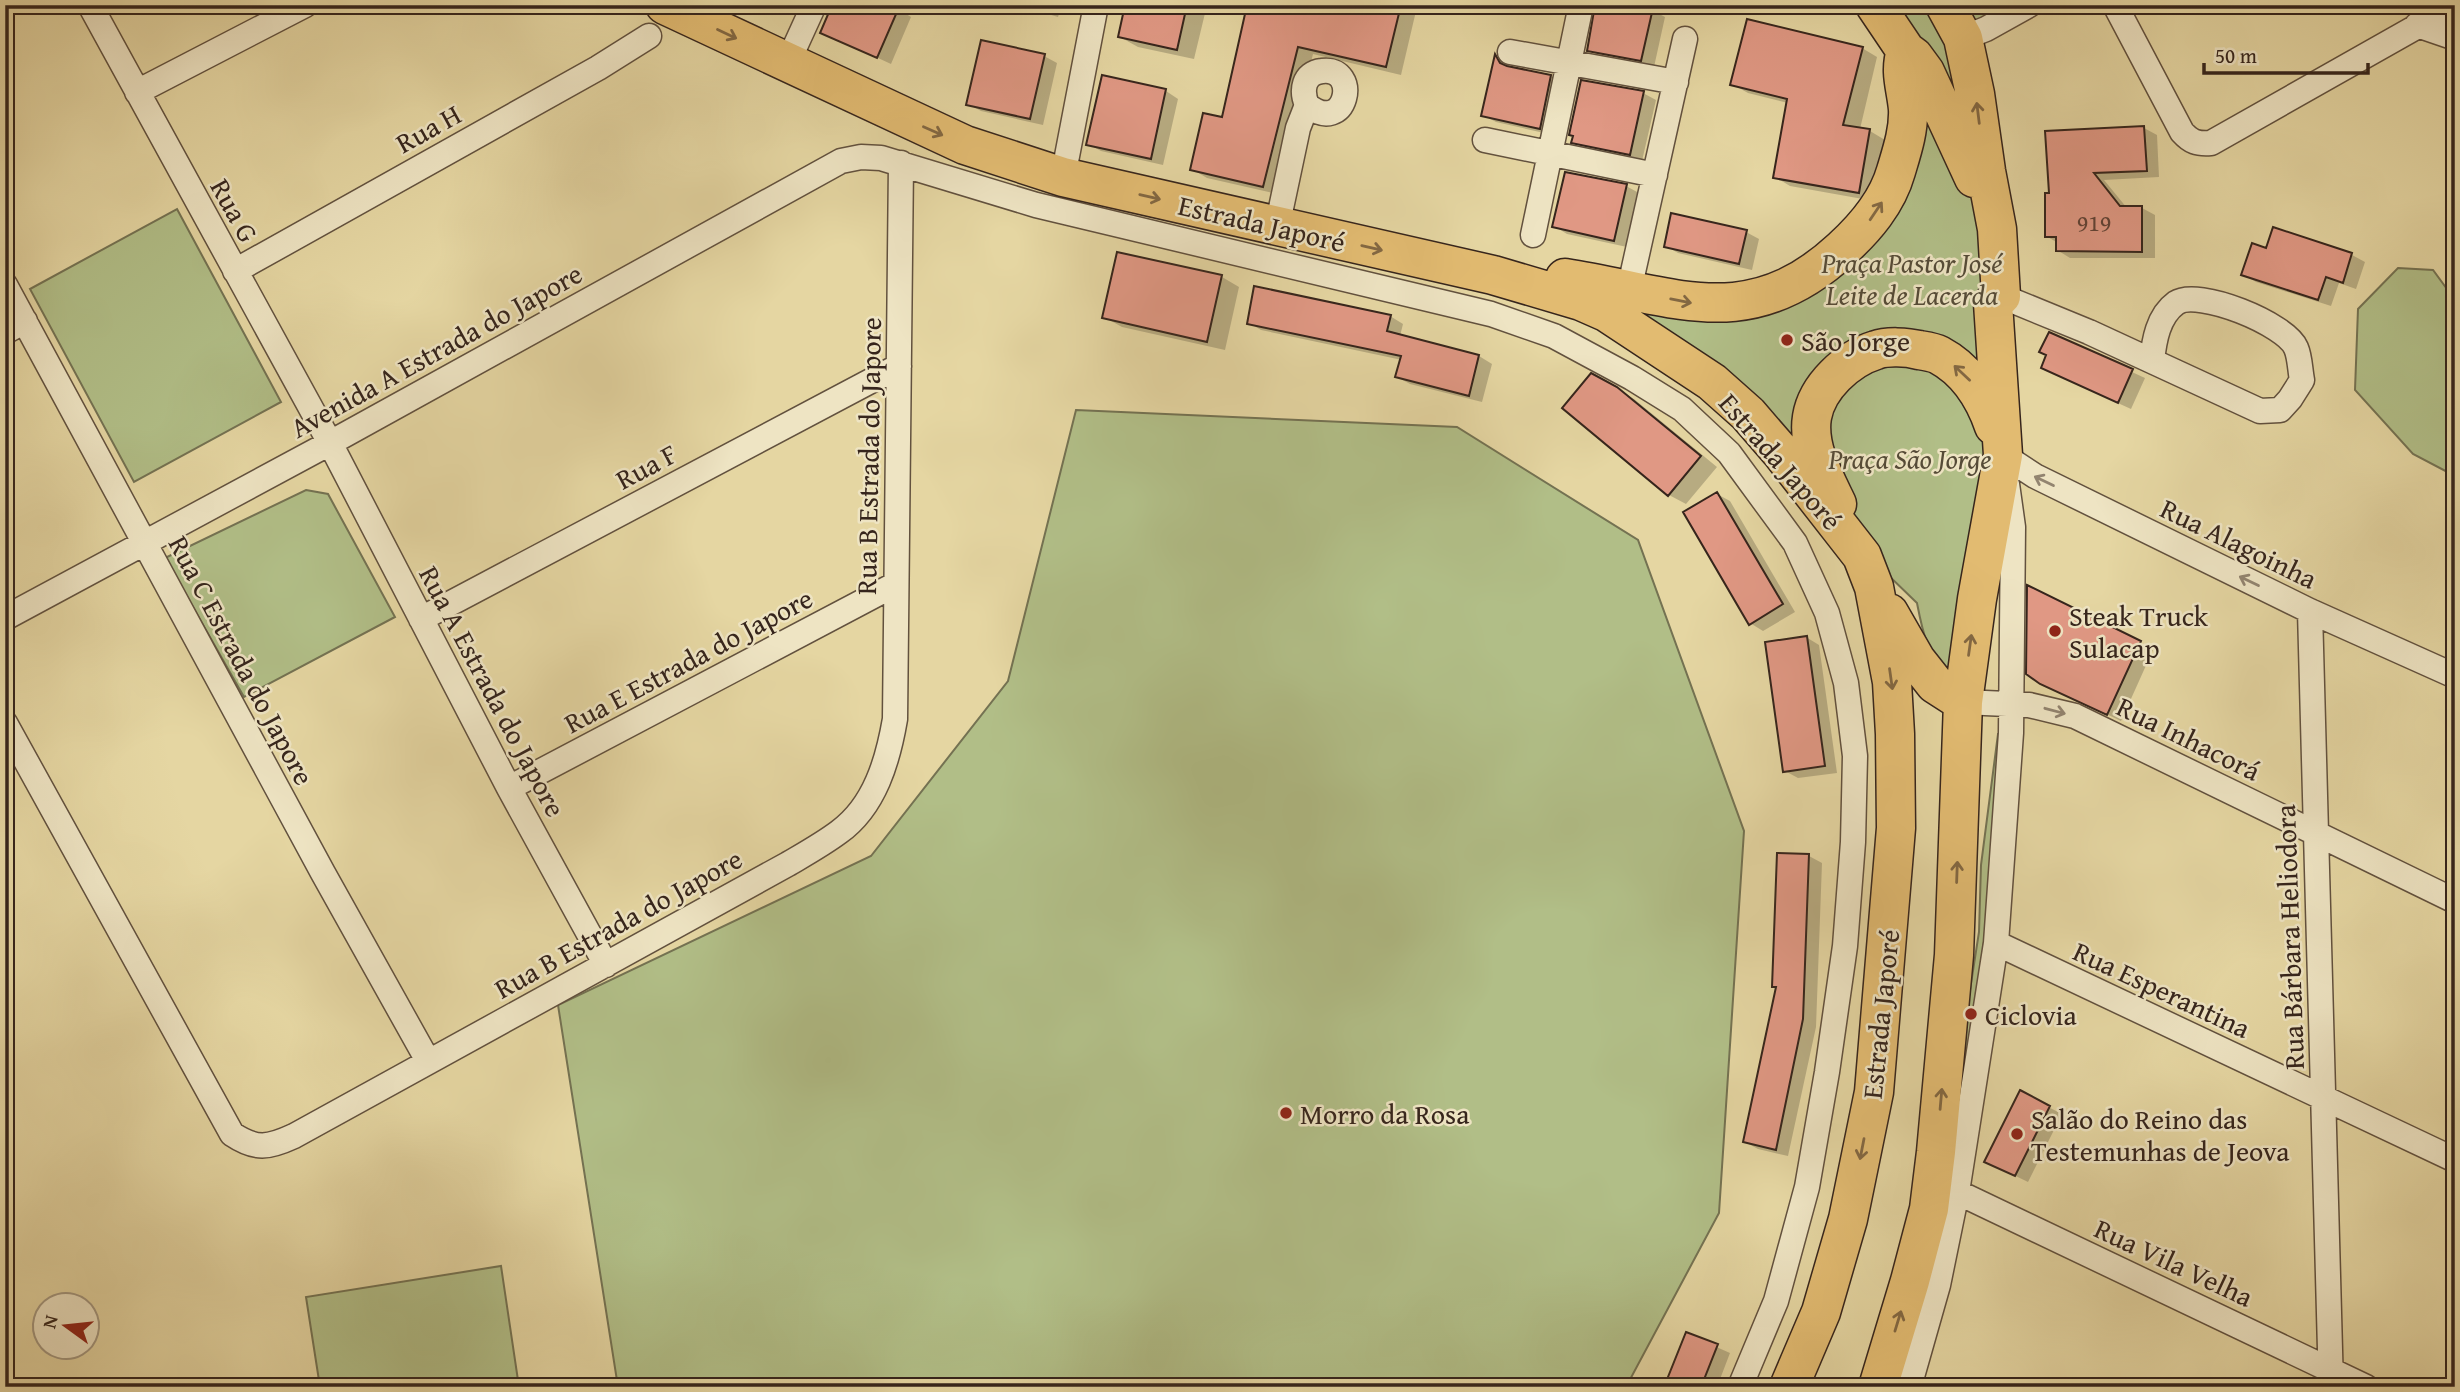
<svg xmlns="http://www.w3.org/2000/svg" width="2460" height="1392" viewBox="0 0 2460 1392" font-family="'Gentium Book Plus',serif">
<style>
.green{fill:#b1be87;stroke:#747252;stroke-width:2}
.shadow{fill:#0003}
.building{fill:#e09884;stroke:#36251c;stroke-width:2}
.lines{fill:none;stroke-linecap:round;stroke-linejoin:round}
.street-casing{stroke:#62513e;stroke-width:27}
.primary-casing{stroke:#36251c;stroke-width:41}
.street{stroke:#eee4c3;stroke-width:24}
.primary{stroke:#e2bb71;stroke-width:38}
.oneway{stroke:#836842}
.oneway2{stroke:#928470}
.poi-dot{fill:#8f2418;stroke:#eee4c3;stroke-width:2.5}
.labels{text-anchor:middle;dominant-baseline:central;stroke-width:5;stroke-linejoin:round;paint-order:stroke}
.number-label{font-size:24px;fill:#604236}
.street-label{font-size:28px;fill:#36251c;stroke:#eee4c3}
.park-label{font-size:28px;font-style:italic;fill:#554b37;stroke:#eee4c3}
.poi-label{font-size:28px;fill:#36251c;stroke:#eee4c3;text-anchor:start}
</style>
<rect width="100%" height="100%" fill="#e5d6a2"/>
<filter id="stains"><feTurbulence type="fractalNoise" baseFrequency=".00286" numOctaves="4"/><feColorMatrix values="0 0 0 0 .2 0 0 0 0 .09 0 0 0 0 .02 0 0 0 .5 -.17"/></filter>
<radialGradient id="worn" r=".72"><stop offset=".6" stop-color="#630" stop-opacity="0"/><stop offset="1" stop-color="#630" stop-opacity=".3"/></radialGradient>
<path class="green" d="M1866,5H2023L1951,44L1991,232L1999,398L1950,674C1927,657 1922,629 1917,603L1600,296L1752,293L1832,251L1887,184L1906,105Z
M177,209L281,402L134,482L30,289Z
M2398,268L2433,270L2455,300V476L2413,454L2355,390L2358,309Z
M1076,410L1457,427L1638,540L1744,831L1719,1213L1626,1387H618L558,1005L871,856L1008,681Z
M306,490L328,494L395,617L244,697L165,558Z
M1998,734L2008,735L1966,1096L1953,1100L1979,932L1981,865Z
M501,1266L519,1387H320L306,1297Z"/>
<path class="shadow" d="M1018,5H1062L1058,17Z
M1127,5H1207L1194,59L1138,47L1120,37Z
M1249,5H1406L1416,11L1401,75L1313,54L1278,194L1207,178L1192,169L1223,119Z
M898,9L911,17L891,64L822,32Z
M1652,10L1665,17L1654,67L1601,57L1589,50Z
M1862,48L1877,57L1860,129L1870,131L1885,140L1874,201L1790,186L1775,177L1788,103L1748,93L1732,84Z
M1044,56L1057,63L1043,125L981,111L968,104Z
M1496,57L1508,64L1511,69L1551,76L1564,84L1553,135L1496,122L1483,115Z
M1103,77L1166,91L1178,99L1163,165L1101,151L1088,144Z
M1643,93L1656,100L1642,161L1586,149L1573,142Z
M2144,128L2157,135L2159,177L2104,180L2127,208H2142L2155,215V258H2070L2057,250L2058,243L2046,236L2047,195Z
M1626,186L1639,193L1627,247L1567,234L1554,226Z
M2274,229L2352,255L2365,262L2356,289L2339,283L2331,306L2256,282L2244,275L2267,250Z
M1746,232L1759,239L1752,270L1678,253L1666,246Z
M1118,254L1222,277L1239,287L1225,350L1122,327L1104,317Z
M1390,316L1403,324L1400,336L1479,356L1492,364L1482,402L1410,384L1397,377L1402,360L1261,330L1249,323Z
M2049,334L2145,378L2131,409L2056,375L2048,355Z
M1591,375L1634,399L1717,467L1686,504L1669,495Z
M1717,494L1730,501L1795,612L1763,631L1750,623Z
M2029,588L2153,650L2121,721L2041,683Z
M1806,637L1819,645L1837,773L1798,778L1785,771Z
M1779,855L1809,856L1822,863L1816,1027L1788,1156L1758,1149L1745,1142L1778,988L1774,986Z
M2021,1093L2062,1114L2028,1182L1987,1162Z
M1687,1334L1730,1353L1717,1387H1666Z"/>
<path class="building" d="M832,5H900L877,58L820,33Z
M1125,5H1187L1177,50L1118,37Z
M1247,5H1401L1386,67L1298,47L1263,187L1190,170L1203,113L1222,117Z
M1595,5H1640L1653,8L1641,61L1587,51Z
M1747,19L1863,47L1843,125L1870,129L1859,193L1773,178L1787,99L1730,85Z
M981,40L1045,54L1030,119L966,105Z
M1495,54L1500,63L1507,66L1551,75L1540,129L1481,116Z
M1102,75L1166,89L1151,159L1086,145Z
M1581,80L1644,91L1630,155L1571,143L1573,136L1569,135Z
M2144,126L2147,171L2094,173L2120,206H2142V252L2056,251V237H2045V193H2049L2045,131Z
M1565,172L1627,184L1614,241L1552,227Z
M1671,213L1747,230L1739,264L1664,247Z
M2273,227L2352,253L2343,283L2326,277L2318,300L2241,275L2252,243L2266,248Z
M1117,252L1222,275L1207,342L1102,318Z
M1254,286L1391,315L1387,331L1479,355L1469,396L1395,377L1401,356L1247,324Z
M2049,332L2133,369L2118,403L2041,368L2046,355L2039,352Z
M1591,373L1617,387L1701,456L1668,496L1562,408Z
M1717,492L1783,604L1749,625L1683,512Z
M2027,585L2141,641L2107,715L2040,684L2026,674Z
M1807,636L1825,766L1783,772L1765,642Z
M1777,853L1809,854L1803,1019L1776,1150L1743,1142L1776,987H1772Z
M2020,1090L2050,1106L2015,1176L1984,1162Z
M1686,1332L1718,1344L1701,1387H1664Z"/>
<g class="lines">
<defs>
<path id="street" d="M90,5L330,443L509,788L606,965
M2115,5L2182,132C2191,142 2197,144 2211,143L2455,5
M2417,25L2455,38
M1963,38L1986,29L2029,5
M1510,52L1676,82
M788,62L814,5
M137,92L305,5
M1485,140L1655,175
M1063,177L1096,5
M1277,227L1298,128L1307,105C1301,91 1303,73 1322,71C1361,66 1347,137 1307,105
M1533,235L1581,5
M235,271L598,68L649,36
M5,285L323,873L428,1061
M1629,290L1685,39
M2001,296L2089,332L2260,411L2280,410L2290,399L2302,380C2300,370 2300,357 2296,348C2286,324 2198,288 2176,303C2158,316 2154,341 2152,361
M5,332L25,321
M2003,455L2035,476L2310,611L2455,676
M2310,611L2331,1387
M5,618L330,443L841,161L861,157L881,158L1036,205L1491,314L1554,336L1632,378L1682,409L1729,453L1795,543L1827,613L1846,683L1855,756L1853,842L1845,946L1827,1072L1807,1187L1776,1301L1740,1387
M421,619L899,366
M1963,702L2029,705L2075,716L2455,901
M5,723L232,1134C256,1150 268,1148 294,1136L788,864C805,854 823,844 839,832C875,806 888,760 895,719L901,163
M509,788L896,584
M1996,943L2455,1160
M1957,1192L2366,1387
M1909,1387L1938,1285L1957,1192L1996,943L2011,733L2013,527L2007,484"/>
<path id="primary" d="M665,5L965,145L1063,177L1493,275L1581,301L1606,312L1712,382L1748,414L1780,451L1862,556L1874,587L1892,682L1895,734L1896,828L1874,1092L1848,1219L1821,1312L1789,1387
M1875,5L1906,51L1914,57L1925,72L1974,178
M1565,278C1674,295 1748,336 1842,249C1865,228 1887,203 1896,171C1902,151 1909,130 1908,109C1906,87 1899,72 1906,51
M1837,504C1825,479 1807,447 1812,417C1817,387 1847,359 1876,350C1887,346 1907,347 1919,350C1925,351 1933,352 1939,355C1967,370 1984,397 1994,426
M1889,613L1916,660L1935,684L1963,702
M1878,1387L1910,1281L1929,1209L1936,1152L1954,955L1963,702L1977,599L2003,455L1993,303L2001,296L1997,229L1986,171L1975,94L1963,38L1945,5"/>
</defs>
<use href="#street" class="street-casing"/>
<use href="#primary" class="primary-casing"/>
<use href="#street" class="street"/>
<use href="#primary" class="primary"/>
</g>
<defs><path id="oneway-shaft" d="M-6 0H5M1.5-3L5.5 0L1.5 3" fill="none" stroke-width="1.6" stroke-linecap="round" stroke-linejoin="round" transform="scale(1.75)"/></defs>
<g class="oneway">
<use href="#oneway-shaft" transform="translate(727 34) rotate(25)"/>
<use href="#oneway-shaft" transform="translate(1978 113) rotate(-97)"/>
<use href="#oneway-shaft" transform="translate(933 131) rotate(24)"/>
<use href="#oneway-shaft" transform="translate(1150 197) rotate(13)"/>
<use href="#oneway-shaft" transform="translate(1876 211) rotate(-56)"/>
<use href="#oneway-shaft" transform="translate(1372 248) rotate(13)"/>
<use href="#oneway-shaft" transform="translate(1681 301) rotate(11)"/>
<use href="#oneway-shaft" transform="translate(1962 373) rotate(-137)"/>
<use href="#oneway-shaft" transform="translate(1970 645) rotate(-82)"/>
<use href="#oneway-shaft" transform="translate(1891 679) rotate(82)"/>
<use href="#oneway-shaft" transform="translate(1957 872) rotate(-88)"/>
<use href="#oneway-shaft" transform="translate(1941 1099) rotate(-85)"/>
<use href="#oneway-shaft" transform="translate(1862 1149) rotate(101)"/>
<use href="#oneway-shaft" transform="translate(1898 1321) rotate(-73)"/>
</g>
<g class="oneway2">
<use href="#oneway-shaft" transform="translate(2044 481) rotate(-154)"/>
<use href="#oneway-shaft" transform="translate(2249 581) rotate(-154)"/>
<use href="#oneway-shaft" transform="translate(2055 711) rotate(15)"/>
</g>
<g class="poi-dot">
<circle cx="1787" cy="340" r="7"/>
<circle cx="2055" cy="631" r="7"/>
<circle cx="1971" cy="1014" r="7"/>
<circle cx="1286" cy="1113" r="7"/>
<circle cx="2017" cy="1134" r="7"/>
</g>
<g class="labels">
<g class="number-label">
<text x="2094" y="222">919</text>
</g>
<g class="street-label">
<text transform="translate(428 128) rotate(-29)">Rua H</text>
<text transform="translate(235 210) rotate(61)">Rua G</text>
<text transform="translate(1262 223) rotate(13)">Estrada Japoré</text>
<text transform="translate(436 350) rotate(-29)">Avenida A Estrada do Japore</text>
<text transform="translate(868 456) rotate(-89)">Rua B Estrada do Japore</text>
<text transform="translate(1781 461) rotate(49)">Estrada Japoré</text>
<text transform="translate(646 466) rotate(-28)">Rua F</text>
<text transform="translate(2239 543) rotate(26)">Rua Alagoinha</text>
<text transform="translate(242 660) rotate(62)">Rua C Estrada do Japore</text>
<text transform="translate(688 660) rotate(-28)">Rua E Estrada do Japore</text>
<text transform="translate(493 691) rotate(62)">Rua A Estrada do Japore</text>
<text transform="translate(2189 738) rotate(26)">Rua Inhacorá</text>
<text transform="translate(618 923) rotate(-29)">Rua B Estrada do Japore</text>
<text transform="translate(2289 937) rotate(-92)">Rua Bárbara Heliodora</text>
<text transform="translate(2162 989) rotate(25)">Rua Esperantina</text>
<text transform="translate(1880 1014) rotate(-84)">Estrada Japoré</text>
<text transform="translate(2174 1262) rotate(25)">Rua Vila Velha</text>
</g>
<g class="park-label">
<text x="1912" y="262">Praça Pastor José<tspan x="1912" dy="32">Leite de Lacerda</tspan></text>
<text x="1910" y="458">Praça São Jorge</text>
</g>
<g class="poi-label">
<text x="1801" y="340">São Jorge</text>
<text x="2069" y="615">Steak Truck<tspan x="2069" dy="32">Sulacap</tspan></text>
<text x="1985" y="1014">Ciclovia</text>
<text x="1300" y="1113">Morro da Rosa</text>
<text x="2031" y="1118">Salão do Reino das<tspan x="2031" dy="32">Testemunhas de Jeova</tspan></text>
</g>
</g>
<rect width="2460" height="1392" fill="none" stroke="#e5d6a2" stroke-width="28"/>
<rect x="7" y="7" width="2446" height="1378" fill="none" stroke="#36251c" stroke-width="3.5"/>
<rect x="14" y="14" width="2432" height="1364" fill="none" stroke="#36251c" stroke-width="2"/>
<g transform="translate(66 1326) rotate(285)"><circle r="33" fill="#eee4c3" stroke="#a49880" stroke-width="2"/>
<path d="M0-5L12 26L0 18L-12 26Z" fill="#8f2418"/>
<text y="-10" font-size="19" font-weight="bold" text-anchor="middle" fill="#36251c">N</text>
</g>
<path d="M2204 63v10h164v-10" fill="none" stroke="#36251c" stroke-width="3.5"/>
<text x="2215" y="63" font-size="21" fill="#36251c" stroke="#eee4c3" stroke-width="5" paint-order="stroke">50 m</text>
<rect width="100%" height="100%" filter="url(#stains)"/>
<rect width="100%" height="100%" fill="url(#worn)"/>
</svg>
